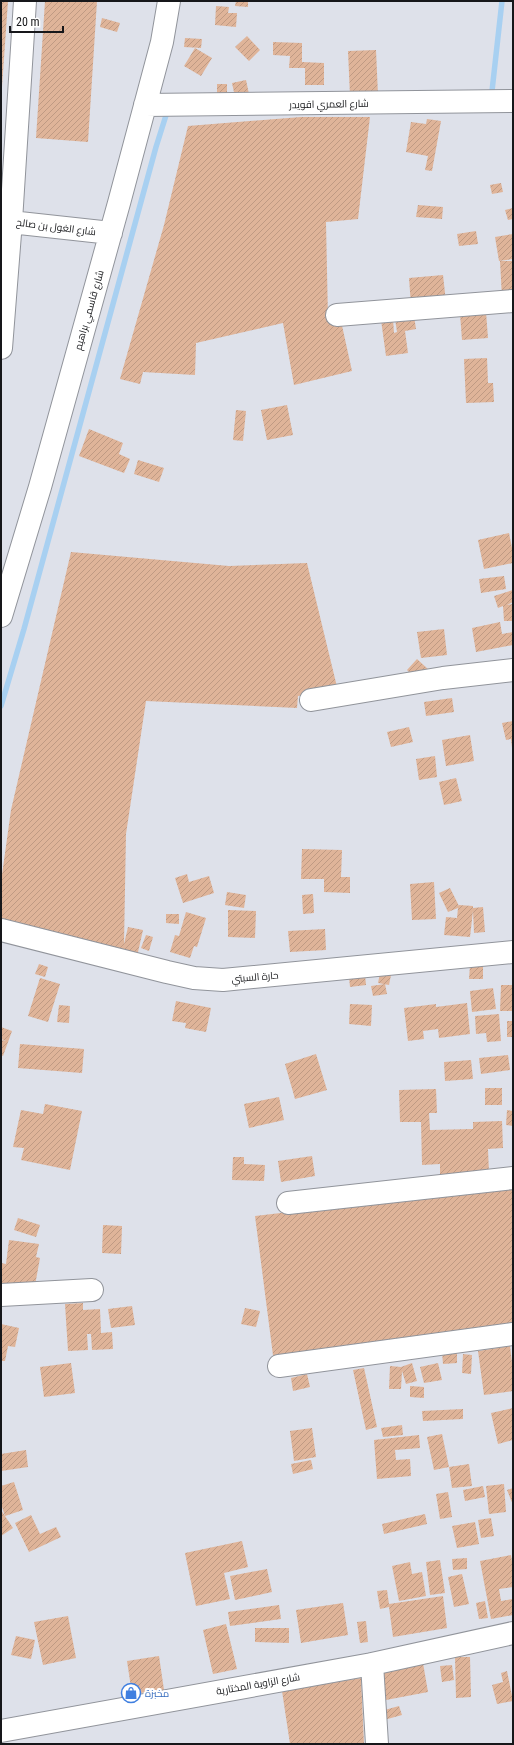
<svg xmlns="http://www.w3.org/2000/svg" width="514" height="1745" viewBox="0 0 514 1745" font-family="'Roboto Condensed',Cairo,sans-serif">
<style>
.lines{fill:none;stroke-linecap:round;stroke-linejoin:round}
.stream{stroke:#a8d0f1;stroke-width:5.5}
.building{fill:url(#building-hatch)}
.minor-casing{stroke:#91949b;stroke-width:24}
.minor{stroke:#fff;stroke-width:22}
.labels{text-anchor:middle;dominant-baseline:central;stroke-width:4;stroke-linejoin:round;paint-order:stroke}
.street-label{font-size:10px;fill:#16171a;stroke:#fff}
.shop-label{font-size:10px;fill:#366cbe;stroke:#fff;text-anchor:start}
</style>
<defs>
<pattern id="building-hatch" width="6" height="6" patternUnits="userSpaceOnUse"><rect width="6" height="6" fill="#dfb499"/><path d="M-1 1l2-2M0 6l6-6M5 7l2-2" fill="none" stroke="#bf9a83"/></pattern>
</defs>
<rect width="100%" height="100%" fill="#dee1ea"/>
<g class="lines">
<path class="stream" d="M492,91L502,1
M1,706L24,629L156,147L168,109"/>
</g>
<path class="building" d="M1,1H8L2,87H1Z
M45,1H97L88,142L36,138Z
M236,1H248V7L235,6Z
M216,6L229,7L228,13H237L236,27L215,25Z
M102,18L120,23L117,32L100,27Z
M247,36L260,50L249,61L235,47Z
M185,38L202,39L201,48L184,47Z
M273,42L302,43V62L324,63V85H305V68H289L290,56L273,55Z
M195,48L212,58L201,76L184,66Z
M376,50L378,95L350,96L348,51Z
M246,80L249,94L235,97L232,83Z
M217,84H227V96L217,95Z
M301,117H370L358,219L326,222L328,319L341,321L352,371L294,385L283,323L196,343L195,375L143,372L140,384L120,379L164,225L188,126Z
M427,119L441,121L432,171L425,170L428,156L406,152L411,122L426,124Z
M501,183L503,192L492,194L490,185Z
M418,205L443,207L442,219L416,217Z
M513,208V219L508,220L505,210Z
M476,231L478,244L459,246L457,234Z
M513,234V259L499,261L495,237Z
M500,261H513V298H502Z
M443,275L446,302L411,305L409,278Z
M486,312L488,338L462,340L460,314Z
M414,316L416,329L405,331L408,353L386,356L381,320L393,319L394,333L397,332L395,319Z
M487,358L488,383H493L494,402L466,403L464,359Z
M287,405L293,435L267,440L261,410Z
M236,410L246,411L243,441L233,440Z
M89,429L123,443L119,454L130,459L124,473L79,456Z
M138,460L164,468L159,482L134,474Z
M509,533L513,553V563L484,569L478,540Z
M71,552L229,566L307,563L338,691L298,696L297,708L146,701L126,834L124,944L128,927L143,930L136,961L1,924V882L11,810Z
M504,576L506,589L481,593L479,579Z
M513,590V602L507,605L513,604V621H504L503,606L498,608L494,596Z
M500,622L502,634L513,632V645L476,652L472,628Z
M444,629L447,655L421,658L417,632Z
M417,659L429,670L419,682L407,670Z
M452,698L454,712L426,716L424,702Z
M513,721V748H512L511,739L506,740L502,723Z
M409,727L413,742L391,747L387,732Z
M470,735L474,761L446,766L442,740Z
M435,756L437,777L419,780L416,759Z
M456,778L462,801L444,805L439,782Z
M302,849L342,850L341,877H350V893L324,892V879H301Z
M187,874L189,882L209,876L214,893L183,903L175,878Z
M434,882L436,919L412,920L410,884Z
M450,888L459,906V905L473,906V908L483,907L485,932L474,933L473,911L470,937L444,935L446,917L457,918L458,908L448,912L439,893Z
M227,892L246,895L244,908L225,905Z
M313,894L314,913L303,914L302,895Z
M228,910L256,911L255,938L228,937Z
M186,912L206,918L197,947L194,946L190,958L170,952L175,935L179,936Z
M166,914H179V924L166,923Z
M325,929L326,950L290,952L288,931Z
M146,935L153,937L149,951L141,948Z
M39,964L48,967L45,977L35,974Z
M470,965H483V979H469Z
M380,973L391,975L389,985L378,983Z
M365,975L366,985L350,987L349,977Z
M40,978L60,984L48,1022L28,1016Z
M385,984L387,994L373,996L371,986Z
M501,985H513V1011H500Z
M493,988L496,1009L472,1012L470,991Z
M176,1001L211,1008L206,1032L185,1028L186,1023L172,1021Z
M467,1003L470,1034L439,1038L438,1029L423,1031L424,1039L408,1041L404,1008L436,1004V1007Z
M350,1004L372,1005L371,1026L349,1024Z
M59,1005L70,1006L69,1023L57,1022Z
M499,1014L501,1041L487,1042L486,1033L476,1034L475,1016Z
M507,1021H513V1037H507Z
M1,1027L12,1031L3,1056L1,1055V1040L6,1041L1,1039Z
M20,1044L84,1049L82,1073L18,1068Z
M316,1054L327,1090L295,1099L285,1064Z
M508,1055L510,1070L481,1074L479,1058Z
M471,1060L473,1079L445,1081L444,1062Z
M485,1088H502V1105H485Z
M436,1089L437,1113H429L430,1130L473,1129V1122L502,1121L503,1148L488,1149L489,1173L440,1175V1164L422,1165L421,1122H400L399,1090Z
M279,1097L284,1120L249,1128L244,1104Z
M45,1104L82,1111L70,1170L21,1160L24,1148L13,1147L21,1110L43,1114Z
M507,1110L513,1111V1126L506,1125Z
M312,1156L315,1176L281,1182L278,1161Z
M233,1157H244V1164L265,1165L264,1181L232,1180Z
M513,1186V1332L274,1363L255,1216Z
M18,1218L40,1225L36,1237L14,1230Z
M103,1225L122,1226L121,1254L102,1253Z
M9,1240L39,1244L36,1257L40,1258L34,1291L1,1292V1263L6,1264Z
M83,1303V1310L100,1309L101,1333L112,1332L113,1349L92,1350L91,1334H87L88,1350L68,1351L65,1304Z
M132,1306L135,1325L111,1328L108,1309Z
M245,1308L260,1311L256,1327L241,1324Z
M1,1324L19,1328L15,1347L8,1346L5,1361H1Z
M510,1346L513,1371V1391L484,1395L478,1351Z
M457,1351V1363L443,1364L442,1352Z
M463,1354L472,1355L471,1374L462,1373Z
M71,1363L75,1393L44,1397L40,1367Z
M412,1363L417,1381L406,1384L402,1371L401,1389H389L390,1366L401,1367Z
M438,1363L442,1380L424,1383L420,1367Z
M364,1368L377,1427L366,1430L353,1370Z
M307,1374L310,1387L293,1391L291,1378Z
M410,1386L424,1387V1398L410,1397Z
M513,1408V1440L498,1444L491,1413Z
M463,1409V1419L423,1421L422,1411Z
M402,1425L403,1435L383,1437L381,1428Z
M312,1428L316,1457L294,1461L290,1431Z
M442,1434L449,1467L469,1464L472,1486L452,1488L449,1467L434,1470L427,1437Z
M419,1435L420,1448L395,1450L396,1460L410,1459L411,1476L377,1479L374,1440Z
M26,1450L28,1467L1,1471V1454Z
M311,1460L313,1469L293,1474L291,1464Z
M14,1482L23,1510L5,1516L13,1528L1,1536V1510L5,1516L1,1504V1486Z
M504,1484L506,1512L489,1514L486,1486Z
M483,1486L485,1497L465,1501L463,1490Z
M513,1488V1505L507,1490Z
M448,1492L452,1517L440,1519L436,1494Z
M425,1514L427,1524L384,1534L382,1524Z
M31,1515L40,1534L56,1527L61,1537L29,1552L15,1523Z
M491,1518L494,1536L481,1538L478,1520Z
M475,1522L479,1544L457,1548L452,1526Z
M242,1541L248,1567L224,1573L230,1599L196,1606L185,1553Z
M511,1555L513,1568V1587L499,1589L501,1601L513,1599V1615L491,1619L480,1561Z
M467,1558V1569L453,1570L452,1559Z
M440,1560L445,1593L430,1595L426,1562Z
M410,1562L412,1574L422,1572L426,1596L399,1601L392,1566Z
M267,1569L272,1592L235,1600L230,1576Z
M462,1574L469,1604L454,1607L448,1577Z
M387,1590L389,1604L443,1596L447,1628L393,1637L389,1607L380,1609L377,1591Z
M485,1601L488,1618L479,1619L476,1603Z
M343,1603L348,1635L301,1643L296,1610Z
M279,1605L281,1619L230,1626L228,1612Z
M68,1616L76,1658L43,1665L34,1622Z
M366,1621L368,1642L360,1643L357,1622Z
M226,1624L237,1669L213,1674L203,1630Z
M255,1628H289V1643L255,1642Z
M16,1636L35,1640L31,1659L11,1655Z
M159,1656L164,1690L132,1694L127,1661Z
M455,1657H470L471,1697L456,1698Z
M423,1663L428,1692L386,1700L383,1686L374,1672Z
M452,1665L454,1680L442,1682L440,1666Z
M507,1671L513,1701L497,1704L492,1685L503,1682L501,1673Z
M361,1678L364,1744H290L282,1691Z
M399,1706L402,1715L384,1720L381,1711Z"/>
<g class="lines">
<defs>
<path id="minor" d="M145,105L513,101
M1,221L111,233
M337,315L513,301
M1,348L11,221L25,1
M1,616L40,487L119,203L162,42L169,1
M311,700L443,678L513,670
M1,930L167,972L194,978L223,980L513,952
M288,1203L513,1178
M1,1295L92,1290
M279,1366L513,1334
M372,1664L377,1744
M1,1731L372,1664L513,1633"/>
</defs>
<use href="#minor" class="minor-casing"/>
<use href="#minor" class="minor"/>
</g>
<defs>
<symbol id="shop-ring" viewBox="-11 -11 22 22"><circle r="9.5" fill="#fff" stroke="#3f7fe0" stroke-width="1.5"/><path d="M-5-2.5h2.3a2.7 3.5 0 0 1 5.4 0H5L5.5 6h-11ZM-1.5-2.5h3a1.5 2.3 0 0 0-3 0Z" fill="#3f7fe0"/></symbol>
</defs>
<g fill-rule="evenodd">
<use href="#shop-ring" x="120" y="1682" width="22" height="22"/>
</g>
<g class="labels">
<g class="street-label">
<text transform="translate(329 104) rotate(-1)">شارع العمري اقويدر</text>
<text transform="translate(56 227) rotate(7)">شارع الغول بن صالح</text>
<text transform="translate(89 310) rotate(-74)">شارع قاسمي براهيم</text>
<text transform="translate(255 977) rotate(-5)">حارة السبتي</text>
<text transform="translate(258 1684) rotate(-10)">شارع الزاوية المختارية</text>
</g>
<g class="shop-label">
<text x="145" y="1693">مخبزة</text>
</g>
</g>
<rect width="514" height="1745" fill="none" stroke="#16171a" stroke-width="4"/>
<path d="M10 26v6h53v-6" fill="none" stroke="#16171a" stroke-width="2"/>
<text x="16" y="26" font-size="12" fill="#16171a" stroke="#ffffff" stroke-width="3" paint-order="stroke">20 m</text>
</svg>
